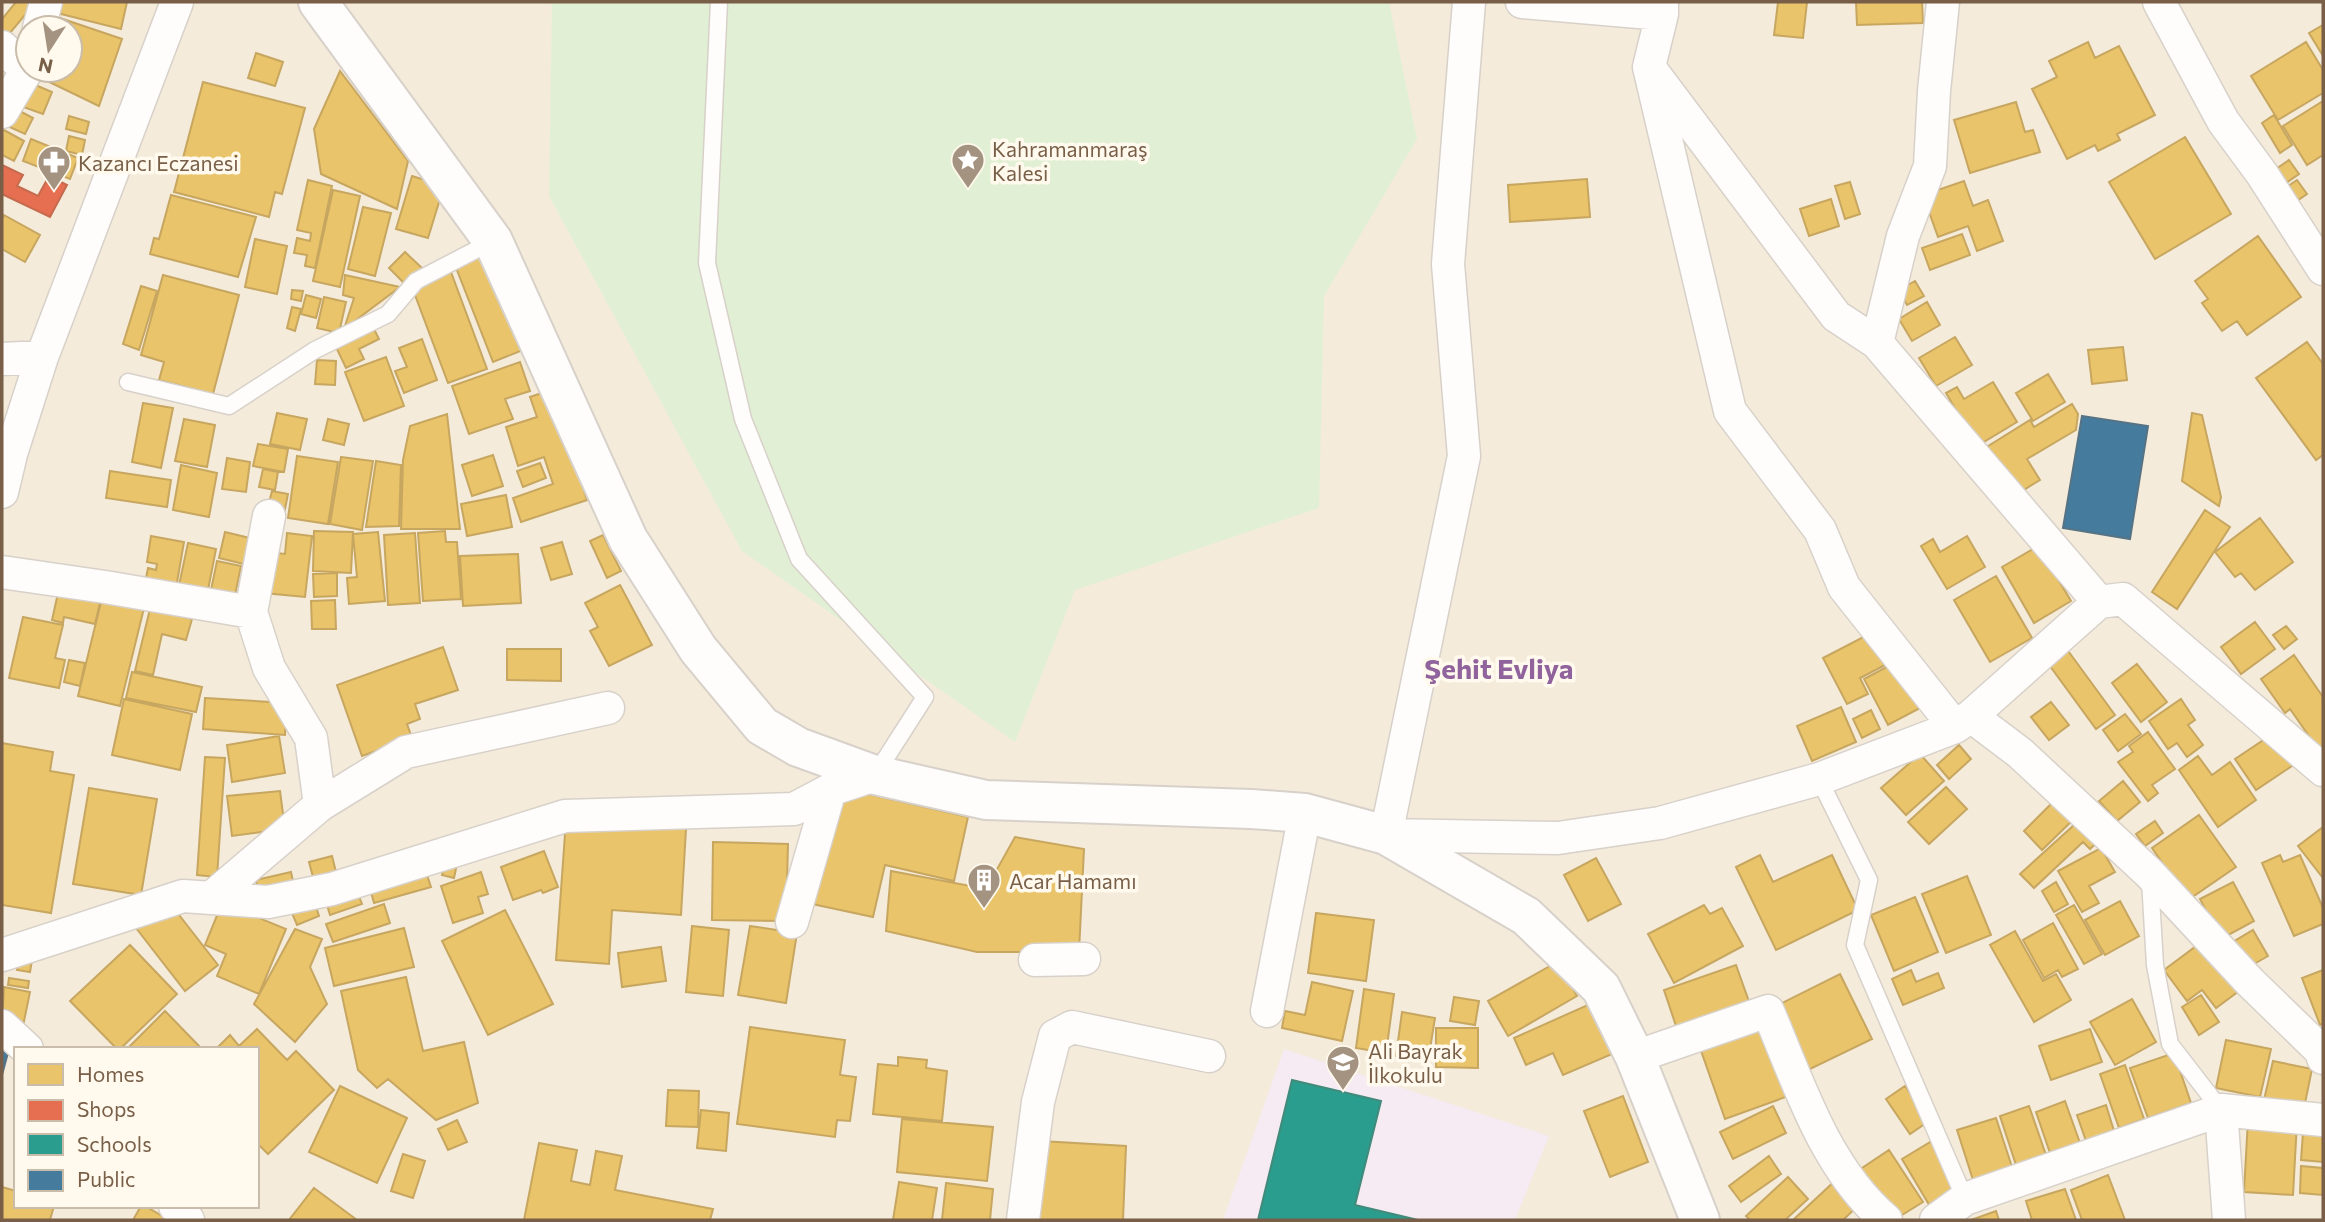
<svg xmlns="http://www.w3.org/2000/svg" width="2325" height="1222" viewBox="0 0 2325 1222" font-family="Commissioner,sans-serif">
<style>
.residential{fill:#f4ebdb;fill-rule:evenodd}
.education{fill:#f6eaf3}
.green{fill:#e1f0d4}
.homes{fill:#e9c46a;stroke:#c7a660;stroke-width:2}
.shops{fill:#e76f51;stroke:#c66a4e;stroke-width:2}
.schools{fill:#2a9d8f;stroke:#428a7a;stroke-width:2}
.public{fill:#457b9d;stroke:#557384;stroke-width:2}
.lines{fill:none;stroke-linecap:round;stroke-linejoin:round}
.service-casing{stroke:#d7d1c9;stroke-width:19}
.minor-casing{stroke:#d7d1c9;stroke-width:35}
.tertiary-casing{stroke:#d7d1c9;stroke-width:42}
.service{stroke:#fefdfc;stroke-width:16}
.minor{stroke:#fefdfc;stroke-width:32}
.tertiary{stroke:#fefdfc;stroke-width:38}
.labels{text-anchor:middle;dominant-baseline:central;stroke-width:7;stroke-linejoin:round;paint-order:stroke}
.poi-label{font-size:21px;fill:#795f48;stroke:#fffaed;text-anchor:start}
.district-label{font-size:28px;font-weight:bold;fill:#90639d;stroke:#fffaed}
</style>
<rect width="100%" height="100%" fill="#f8f4eb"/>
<path class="residential" d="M2,2H2323V1220H2ZM28,28H70V70H28ZM16,1049H257V1206H16Z"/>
<path class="education" d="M1284,1049L1549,1136L1515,1220H1223Z"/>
<path class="green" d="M552,2H1389L1417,139L1324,296L1319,508L1075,590L1015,742L742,551L549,196Z"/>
<path class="homes" d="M16,2H36L4,40L2,38V19Z
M51,2H127L121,29L49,11Z
M1778,2H1807L1803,38L1774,35Z
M1856,2H1922L1923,23L1857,25Z
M48,14L122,39L99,106L41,78L45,70H70V28H43Z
M2323,25V56L2309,33Z
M2088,42L2095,58L2119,46L2155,115L2117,134L2120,140L2098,151L2095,145L2067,159L2032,89L2057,77L2049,61Z
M2306,42L2323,70V93L2278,120L2251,76Z
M256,53L283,62L275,86L248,78Z
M340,71L408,161L397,209L321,174L314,129Z
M203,82L305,108L282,194L275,192L269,217L174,192Z
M33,84L52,92L43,114L15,104Z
M2323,101V155L2307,165L2283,126Z
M2016,102L2025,132L2033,130L2040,152L1970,173L1954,120Z
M12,107L33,118L25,134L3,124Z
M2274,115L2292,145L2280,153L2262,123Z
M69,116L89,122L86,134L66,129Z
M2,129L24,141L14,161L2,155Z
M69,136L85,140L82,155L66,151Z
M2185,137L2231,214L2155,259L2109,182Z
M31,139L78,158L70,179L23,161Z
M2289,160L2299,174L2286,183L2276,169Z
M412,176L444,186L428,238L396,229Z
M1587,179L1590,217L1510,222L1508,185Z
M308,180L332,186L315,268L305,266L307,255L294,253L297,238L310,241L311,233L297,230Z
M2297,180L2307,194L2291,205L2282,190Z
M1964,181L1973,206L1988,200L2003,241L1977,251L1968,226L1938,237L1923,195Z
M1850,182L1860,214L1845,219L1835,186Z
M333,190L360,196L340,287L313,281Z
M171,195L256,217L238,277L150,254L154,238L159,239Z
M1831,199L1839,226L1809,236L1800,209Z
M363,207L391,213L375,276L348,269Z
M4,215L40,235L25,262L2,249V219Z
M1962,234L1970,255L1930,270L1922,248Z
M2258,236L2301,297L2247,335L2237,321L2222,331L2202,303L2208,299L2195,281Z
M255,239L287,246L277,294L245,287Z
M405,252L423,269L406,285L389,268Z
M491,252L528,348L493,362L455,265Z
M451,272L487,369L448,383L412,287Z
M163,275L239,295L213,394L159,380L164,362L141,355Z
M345,275L400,287L344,329L354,298L343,295Z
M1915,281L1924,296L1907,305L1899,290Z
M141,286L157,291L139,350L123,344Z
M292,290L303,291L301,301L291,299Z
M306,295L321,299L316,318L301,314Z
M324,297L346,302L339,333L317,328Z
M1927,302L1940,325L1912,341L1899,319Z
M292,307L301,309L295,331L287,328Z
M373,327L379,339L359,349L364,359L346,368L335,345Z
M1955,337L1972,365L1936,386L1919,358Z
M422,339L437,380L404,393L395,371L407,367L399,348Z
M2307,342L2323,364V455L2316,460L2256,378Z
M2123,347L2127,380L2092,384L2088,350Z
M386,357L404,406L364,421L345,372Z
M317,360L336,361L335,385L315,384Z
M520,362L530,391L505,399L513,419L469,434L452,386Z
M2048,374L2065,402L2033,421L2016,393Z
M1993,382L2017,422L1977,446L1946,393L1957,387L1964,399Z
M551,390L587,500L521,522L513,498L553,484L544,457L518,466L506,427L537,417L530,397Z
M143,403L173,408L161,468L132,462Z
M2072,404L2078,414L2076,430L2027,459L2040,480L2014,496L1985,448L2030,420L2034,427Z
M277,413L307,419L300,450L270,444Z
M2192,413L2202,415L2221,497L2219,506L2182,481Z
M447,414L460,529H401L403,460L410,426Z
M184,419L215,425L207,467L175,461Z
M328,419L349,424L344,445L323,440Z
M258,444L288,449L284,472L253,466Z
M493,455L503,486L472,496L462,465Z
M297,456L338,462L328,524L288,518Z
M341,457L373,461L362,530L330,524Z
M227,458L250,462L246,492L222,489Z
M376,461L401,465L399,526L366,527Z
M540,463L546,478L523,487L517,471Z
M181,465L217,473L209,517L173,510Z
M263,469L278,472L275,490L259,487Z
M110,471L171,480L167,507L106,498Z
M272,491L288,494L284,514L267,511Z
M506,495L512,527L467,536L461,504Z
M2205,510L2230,527L2177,609L2152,592Z
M2260,518L2293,562L2255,590L2241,573L2235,577L2215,552Z
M314,531L353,532L351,573L313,571Z
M445,531L446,542H457L461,599L423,601L418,533Z
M225,532L254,539L248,565L219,558Z
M378,532L385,601L349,604L347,578L357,577L353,534Z
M287,533L312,536L305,597L264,593L268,552L285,554Z
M415,533L420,603L388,605L384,535Z
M603,535L621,571L607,578L590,541Z
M151,536L184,542L175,594L144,588L148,568L156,570L157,564L147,562Z
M1967,536L1985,567L1947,589L1921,546L1933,539L1940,552Z
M562,542L572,574L551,580L541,548Z
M188,543L216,549L207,595L178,590Z
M2038,546L2071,601L2034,623L2002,567Z
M518,554L521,603L463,606L460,556Z
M217,561L241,566L234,600L210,595Z
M337,573V596L314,597L313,574Z
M1996,576L2032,638L1990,662L1954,600Z
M620,585L652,645L609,666L590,631L598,627L585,603Z
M58,593L100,603L95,624L64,617L63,623L52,620Z
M103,594L145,604L120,706L78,696Z
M335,600L336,629H312L311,601Z
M150,609L192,619L186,640L162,634L153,675L135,671Z
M23,617L63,625L55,658L65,660L59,688L9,678Z
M2255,622L2275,649L2241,674L2221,647Z
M2286,626L2297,639L2284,649L2273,635Z
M1873,632L1889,663L1860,678L1868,694L1847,704L1823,658Z
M443,647L458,690L415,704L420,719L407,724L412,738L362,756L337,685Z
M2066,648L2115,715L2096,729L2047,662Z
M507,649H561V681L507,680Z
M2294,655L2323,697V746L2318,749L2290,709L2285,713L2261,679Z
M69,660L85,663L80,686L64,682Z
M1896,662L1920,708L1888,725L1864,679Z
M2137,664L2167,702L2141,722L2112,683Z
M132,672L202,687L196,712L126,698Z
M205,698L287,703L285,735L203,729Z
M124,699L192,714L180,770L112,755Z
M2181,699L2195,720L2188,725L2203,745L2187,757L2177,743L2168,749L2149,721Z
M2051,702L2069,725L2049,740L2031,717Z
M1841,707L1856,742L1812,761L1797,726Z
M1871,710L1880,729L1862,738L1853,719Z
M2125,714L2141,734L2118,751L2103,730Z
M2148,732L2175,769L2152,785L2158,793L2148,801L2118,762L2133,752L2129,746Z
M2274,733L2295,764L2256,790L2235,759Z
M279,736L285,773L232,782L227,745Z
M2,743L53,752L50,771L74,775L51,913L2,905Z
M1959,745L1971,759L1949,779L1937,765Z
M1920,754L1944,781L1906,815L1881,788Z
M2198,756L2212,775L2230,762L2256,800L2218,827L2179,770Z
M205,757L225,758L217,877L197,875Z
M2123,781L2140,802L2117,821L2099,801Z
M838,787L968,817L954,881L885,865L873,917L812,904Z
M1946,787L1967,809L1929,844L1908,822Z
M89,788L157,799L141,895L73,884Z
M280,791L285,829L232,836L227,796Z
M2059,796L2078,815L2042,850L2024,831Z
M2199,815L2236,867L2188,900L2152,848Z
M2084,816L2104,836L2090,849L2083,842L2034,888L2020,874Z
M566,820L686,829L681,915L612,910L609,964L556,960Z
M2155,821L2163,833L2145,846L2136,834Z
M2323,827V878L2298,846Z
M1015,837L1084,849L1079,952H977L886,931L891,871L986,889Z
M713,842L788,844L786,921L712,920Z
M2101,848L2115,872L2089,886L2099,903L2082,912L2058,871Z
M544,851L558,887L543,893L541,890L513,900L501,867Z
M1760,855L1773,882L1832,855L1858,910L1776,950L1736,867Z
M2280,855L2283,862L2300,855L2323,908V924L2294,936L2262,863Z
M332,856L336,872L313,877L309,862Z
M1596,858L1621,904L1588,921L1564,875Z
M445,862L457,864L454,878L442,875Z
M291,872L294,886L259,894L256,880Z
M481,872L488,894L478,897L483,913L453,923L441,886Z
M427,875L431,887L374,903L371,892Z
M1967,876L1991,935L1946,953L1922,894Z
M2056,882L2068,904L2054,912L2042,891Z
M2233,882L2254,921L2221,939L2200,899Z
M358,894L362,904L330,915L327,905Z
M1915,897L1938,952L1894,971L1871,915Z
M2120,901L2139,936L2105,955L2085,920Z
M169,902L218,965L185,991L136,928Z
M222,903L286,929L259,994L217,976L226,954L205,945Z
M315,904L319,916L297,925L292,913Z
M384,904L390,923L333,942L326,924Z
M1704,905L1710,914L1722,908L1743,946L1674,983L1648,934Z
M2074,905L2102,954L2084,964L2056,915Z
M505,910L553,1004L488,1035L442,941Z
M1316,913L1374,920L1366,981L1308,973Z
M2053,923L2078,969L2062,977L2058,970L2044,978L2023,940Z
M692,926L729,930L723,996L686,992Z
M750,926L797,933L786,1003L738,995Z
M404,928L414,967L334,986L325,948Z
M295,929L322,939L310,967L327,1004L295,1042L254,1004Z
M2253,930L2268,956L2242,971L2226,946Z
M2015,931L2043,981L2056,974L2071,1000L2034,1022L1990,945Z
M2203,941L2239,991L2216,1008L2202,990L2187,1001L2164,970Z
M130,945L177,994L120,1049H117L70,1001Z
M661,947L666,981L622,987L618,953Z
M19,958L32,960L30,972L17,970Z
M1557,962L1577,996L1508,1036L1488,1001Z
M1736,965L1752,1010L1679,1035L1664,990Z
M1911,970L1916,982L1938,973L1944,988L1903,1005L1892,979Z
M2323,970V1023L2320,1025L2302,978Z
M1840,974L1872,1039L1806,1071L1774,1007Z
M406,977L423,1051L464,1042L478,1103L436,1120L388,1079L377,1088L358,1070L341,991Z
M9,978L29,981L28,988L8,985Z
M1312,982L1353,991L1342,1041L1282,1028L1285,1011L1305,1015Z
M4,987L30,992L23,1026L2,1022Z
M1364,989L1394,994L1386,1053L1356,1048Z
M2201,995L2219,1022L2199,1035L2182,1007Z
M1454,997L1479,1001L1475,1025L1450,1021Z
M2132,999L2156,1042L2115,1065L2090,1022Z
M1590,1004L1612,1054L1563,1075L1553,1053L1526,1065L1514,1038Z
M165,1011L202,1049H127Z
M1402,1012L1435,1018L1428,1061L1396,1056Z
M1768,1021L1794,1094L1725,1119L1699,1045Z
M750,1027L845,1040L840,1075L856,1077L850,1121L837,1120L835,1137L737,1124Z
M1436,1028H1478V1068L1436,1067Z
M257,1029L287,1060L296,1051L334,1090L268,1154L257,1143V1049H216L230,1035L239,1046Z
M2090,1029L2102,1062L2051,1080L2039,1046Z
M2226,1040L2271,1049L2260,1097L2216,1088Z
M2174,1053L2191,1103L2148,1118L2130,1068Z
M898,1057L927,1060L926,1068L947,1071L942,1121L873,1114L878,1064L898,1066Z
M2273,1061L2312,1069L2304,1108L2264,1100Z
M2125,1065L2144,1119L2119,1128L2100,1074Z
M340,1086L407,1118L377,1183L309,1152Z
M1905,1086L1929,1121L1910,1134L1886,1099Z
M668,1090L699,1091L698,1127L666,1126Z
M1623,1096L1648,1162L1610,1177L1584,1111Z
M2065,1101L2080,1143L2050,1153L2036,1112Z
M2106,1105L2114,1131L2086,1141L2077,1115Z
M1773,1106L1786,1133L1733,1159L1720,1132Z
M2029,1106L2046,1155L2016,1165L2000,1116Z
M701,1110L729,1113L726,1151L697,1148Z
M1996,1118L2013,1170L1974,1183L1957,1130Z
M902,1119L993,1127L987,1181L897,1172Z
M2248,1119L2297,1122L2293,1195L2244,1192Z
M457,1120L467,1142L448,1150L438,1129Z
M2303,1132L2323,1133V1162L2301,1160Z
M1041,1141L1126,1146L1123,1220H1037Z
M1932,1141L1961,1190L1931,1208L1902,1159Z
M539,1143L577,1150L571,1181L590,1185L596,1151L622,1156L615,1190L713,1209L710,1220H524Z
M1889,1150L1923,1202L1894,1220L1859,1170Z
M403,1154L425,1161L413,1198L391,1191Z
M1769,1156L1781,1174L1741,1202L1729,1186Z
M2301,1166L2323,1168V1195L2300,1193Z
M2108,1175L2125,1220H2082L2071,1190Z
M1788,1177L1808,1199L1785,1220H1750L1746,1216Z
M1838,1178L1861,1203L1843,1220H1793Z
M899,1182L937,1188L932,1220H893Z
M946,1183L993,1189L990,1220H942Z
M2,1187L16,1191V1206H54L50,1220H2Z
M314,1188L357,1220H289Z
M2065,1189L2076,1220H2032L2026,1201Z
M141,1206H145L169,1220H133Z
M1996,1211L1999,1220H1971Z"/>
<path class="shops" d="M2,165L23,175L17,186L38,196L49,176L67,185L50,217L2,194Z"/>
<path class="schools" d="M1292,1080L1381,1101L1355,1205L1418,1220H1258Z"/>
<path class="public" d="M2082,416L2148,426L2130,539L2063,528Z
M2,1043L10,1045L2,1075Z"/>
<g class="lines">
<defs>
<path id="service" d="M719,2L707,263L743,419L799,559L925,697L875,775
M128,382L229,406L315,350L388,314L416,281L493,241
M1819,779L1869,880L1855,945L1965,1199
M2150,880L2155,965L2170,1044L2221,1110"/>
<path id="minor" d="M1469,2L1448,264L1464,456L1386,835L1558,838L1660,823L1819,779L1955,727L1971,716L2099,602
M1522,2L1662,14
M1662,2V14L1649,67L1730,411L1820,530L1844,587L1955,727
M2159,2L2223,121L2262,174L2323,269
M39,28L46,2
M2,47L27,70
M1649,67L1836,316L1877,343L2099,602L2123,599L2323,770
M2,112L28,68
M1877,343L1903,236L1930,166L1934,91L1943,2
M2,359L42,357
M2,492L11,454L42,357L177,2
M269,516L251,612L269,668L311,738L320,805
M2,572L105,587L251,612
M1971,716L2020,753L2149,873L2250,982L2321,1051L2323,1058
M211,898L320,805L406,752L608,708
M792,922L830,790
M2,955L183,896L268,902L332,889L565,816L794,809L830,790L875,775
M1035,960L1084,959
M1267,1011L1305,813
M2,1026L27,1049
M1635,1057L1768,1011C1799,1084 1825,1168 1886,1220
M2221,1110L2229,1220
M175,1206L188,1220
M1023,1220L1038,1102L1055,1036L1072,1027L1209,1056
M1936,1220L1965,1199L2221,1110L2323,1120"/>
<path id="tertiary" d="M318,2L493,241L628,539L698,649L762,726L798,747L875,775L986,800L1251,809L1305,813L1386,835L1526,916L1601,988L1635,1057L1700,1220"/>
</defs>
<use href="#service" class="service-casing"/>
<use href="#minor" class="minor-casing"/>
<use href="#tertiary" class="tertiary-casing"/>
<use href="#service" class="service"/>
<use href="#minor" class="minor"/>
<use href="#tertiary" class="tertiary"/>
</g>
<defs>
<symbol id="sight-pin" viewBox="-11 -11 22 30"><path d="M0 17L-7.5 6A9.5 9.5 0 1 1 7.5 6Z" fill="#a59381" stroke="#fffaed"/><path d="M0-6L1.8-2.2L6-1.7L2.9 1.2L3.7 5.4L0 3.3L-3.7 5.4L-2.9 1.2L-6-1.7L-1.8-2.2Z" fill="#fff"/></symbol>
<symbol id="pharmacy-pin" viewBox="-11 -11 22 30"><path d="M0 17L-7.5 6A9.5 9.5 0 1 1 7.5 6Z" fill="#a59381" stroke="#fffaed"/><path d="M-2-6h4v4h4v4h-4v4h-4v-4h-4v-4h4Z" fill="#fff"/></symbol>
<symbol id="building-pin" viewBox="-11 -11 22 30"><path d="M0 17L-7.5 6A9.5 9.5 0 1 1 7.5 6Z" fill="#a59381" stroke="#fffaed"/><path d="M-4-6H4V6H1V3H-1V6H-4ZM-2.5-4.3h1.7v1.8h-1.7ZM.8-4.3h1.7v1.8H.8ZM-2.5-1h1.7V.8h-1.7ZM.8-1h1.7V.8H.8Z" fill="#fff"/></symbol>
<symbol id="school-pin" viewBox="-11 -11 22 30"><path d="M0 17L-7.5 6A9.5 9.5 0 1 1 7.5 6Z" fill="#a59381" stroke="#fffaed"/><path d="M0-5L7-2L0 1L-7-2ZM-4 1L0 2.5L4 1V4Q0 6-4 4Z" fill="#fff"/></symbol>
</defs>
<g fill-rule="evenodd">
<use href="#sight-pin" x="949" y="141" width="38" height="52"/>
<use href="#pharmacy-pin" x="35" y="143" width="38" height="52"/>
<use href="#building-pin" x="965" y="861" width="38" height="52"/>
<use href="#school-pin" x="1324" y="1043" width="38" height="52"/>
</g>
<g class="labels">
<g class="poi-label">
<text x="992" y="148">Kahramanmaraş<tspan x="992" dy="24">Kalesi</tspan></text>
<text x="78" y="162">Kazancı Eczanesi</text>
<text x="1009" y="880">Acar Hamamı</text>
<text x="1368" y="1050">Ali Bayrak<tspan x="1368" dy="24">İlkokulu</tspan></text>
</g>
<g class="district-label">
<text x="1499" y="668">Şehit Evliya</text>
</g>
</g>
<rect width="2325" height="1222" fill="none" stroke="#795f48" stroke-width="7"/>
<rect x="14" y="1047" width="245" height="161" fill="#fffaed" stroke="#c9bcab" stroke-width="2"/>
<rect x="28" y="1064" width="35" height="21" fill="#e9c46a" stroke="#c9bcab" stroke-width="2"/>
<text x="77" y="1082" font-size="21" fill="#795f48">Homes</text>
<rect x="28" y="1100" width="35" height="21" fill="#e76f51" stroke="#c9bcab" stroke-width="2"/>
<text x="77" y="1117" font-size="21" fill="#795f48">Shops</text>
<rect x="28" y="1134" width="35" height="21" fill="#2a9d8f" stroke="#c9bcab" stroke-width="2"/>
<text x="77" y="1152" font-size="21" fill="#795f48">Schools</text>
<rect x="28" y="1170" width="35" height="21" fill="#457b9d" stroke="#c9bcab" stroke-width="2"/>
<text x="77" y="1187" font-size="21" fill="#795f48">Public</text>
<g transform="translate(49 49) rotate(192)"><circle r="33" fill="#fffaed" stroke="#c9bcab" stroke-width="2"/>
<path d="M0-5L12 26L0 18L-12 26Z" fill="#a59381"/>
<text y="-10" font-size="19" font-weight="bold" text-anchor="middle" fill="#795f48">N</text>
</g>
</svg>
